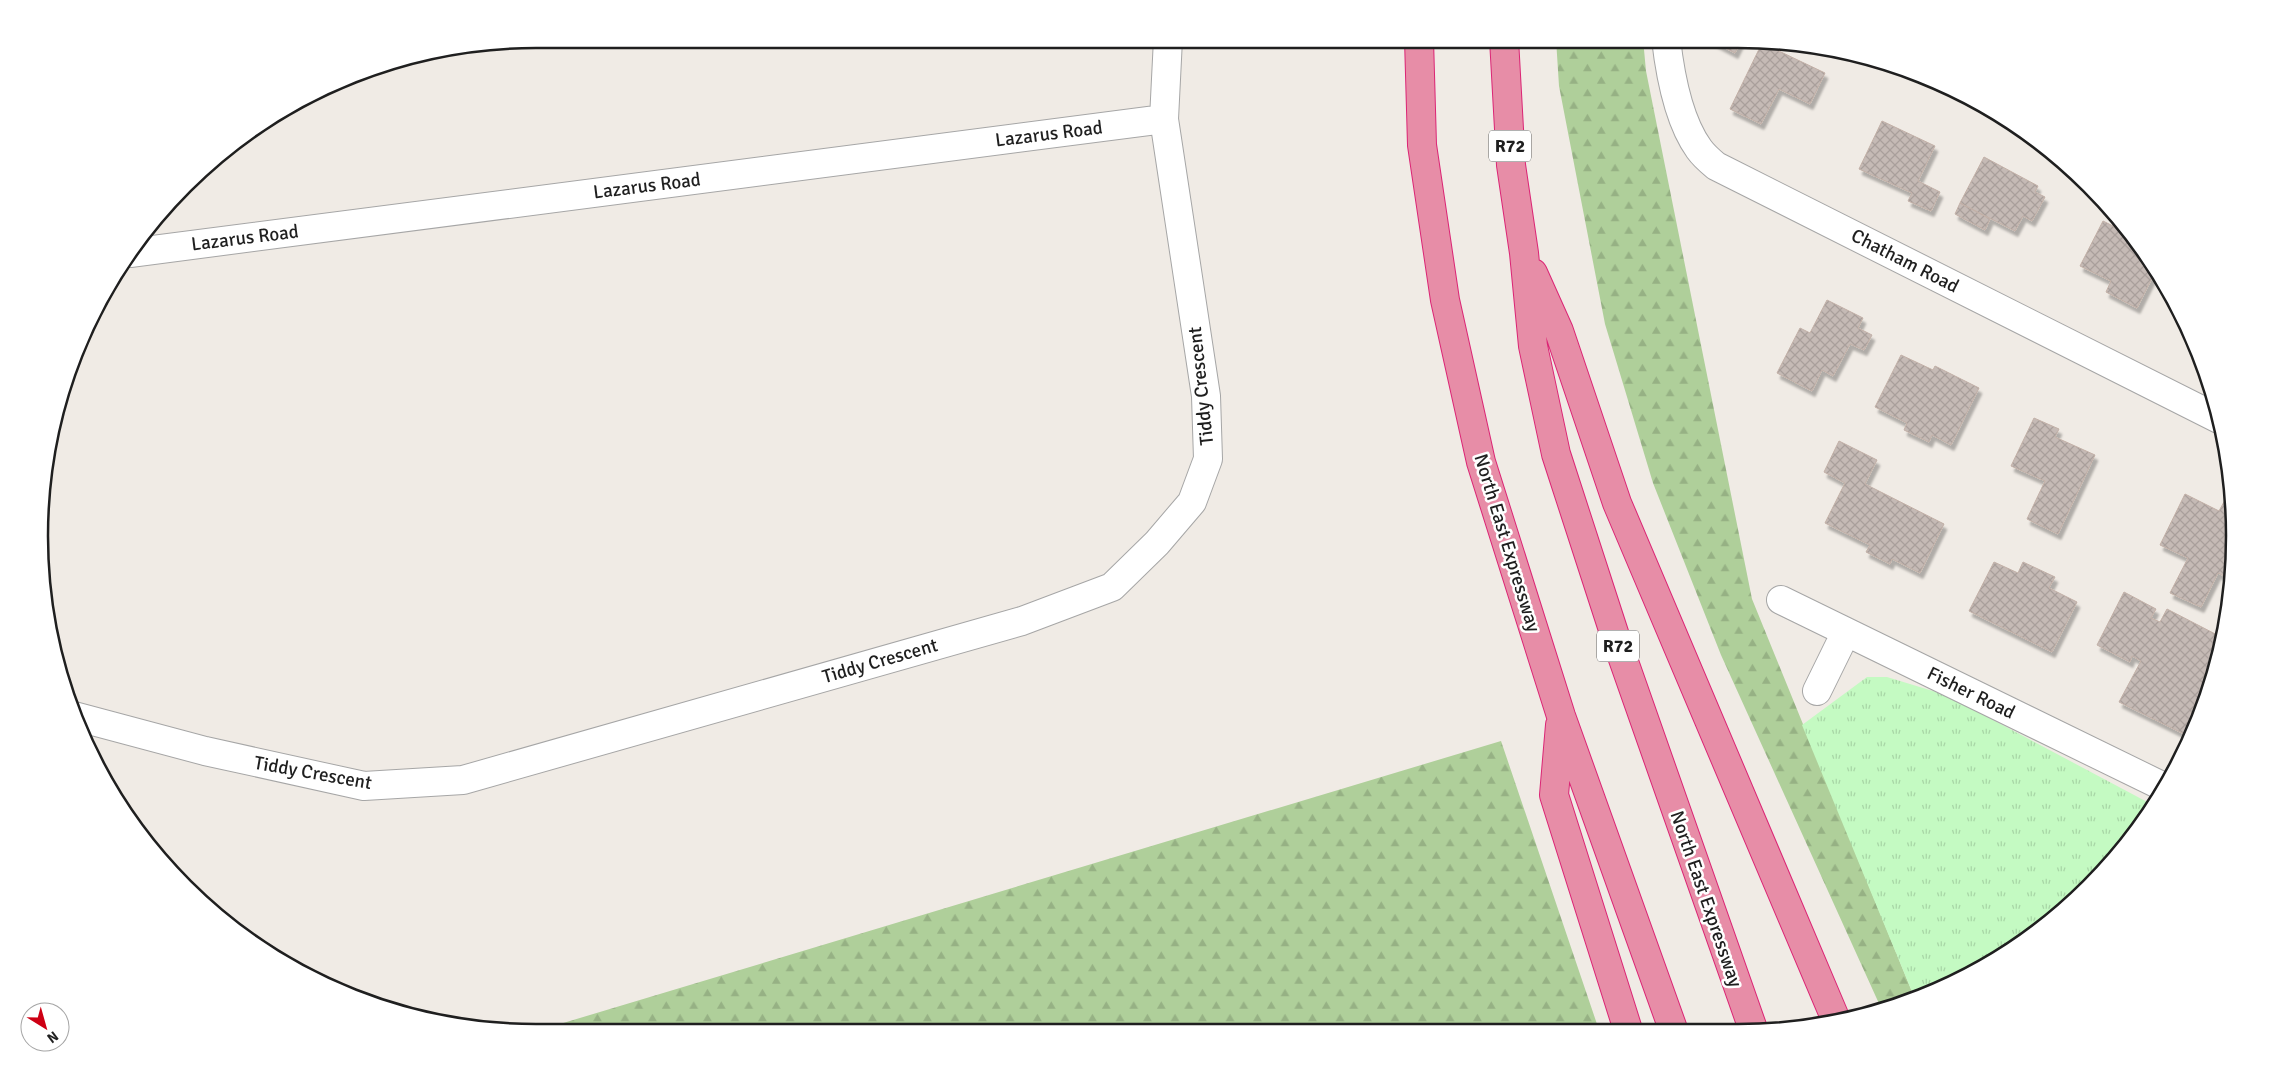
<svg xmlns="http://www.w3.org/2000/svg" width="2273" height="1072" viewBox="0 0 2273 1072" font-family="Signika,sans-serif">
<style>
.forest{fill:url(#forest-firs)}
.park{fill:url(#park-tufts)}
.building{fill:url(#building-cross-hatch);stroke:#c2b0a7;filter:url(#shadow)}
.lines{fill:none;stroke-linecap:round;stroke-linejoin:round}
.street-casing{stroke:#a6a6a6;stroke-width:30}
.highway-casing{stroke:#db2575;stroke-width:30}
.street{stroke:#fff;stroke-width:28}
.highway{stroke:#e78da7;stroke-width:28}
.labels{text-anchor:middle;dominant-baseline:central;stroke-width:5;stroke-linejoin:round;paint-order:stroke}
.shield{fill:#fff;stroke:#626262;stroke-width:1}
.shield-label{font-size:18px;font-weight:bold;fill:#1f1f1f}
.street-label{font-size:19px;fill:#1f1f1f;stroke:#fff}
.rim{fill:none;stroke:#1f1f1f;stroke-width:2.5}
</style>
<defs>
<pattern id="forest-firs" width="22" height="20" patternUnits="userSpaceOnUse" patternTransform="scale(1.25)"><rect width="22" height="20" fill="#afcf9a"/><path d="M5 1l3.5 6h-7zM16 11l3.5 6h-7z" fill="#96b184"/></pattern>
<pattern id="park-tufts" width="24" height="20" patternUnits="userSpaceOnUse" patternTransform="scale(1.25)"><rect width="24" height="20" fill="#c4fac2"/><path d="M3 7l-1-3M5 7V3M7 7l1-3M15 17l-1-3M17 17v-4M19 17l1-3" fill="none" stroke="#a8d6a6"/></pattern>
<pattern id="building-cross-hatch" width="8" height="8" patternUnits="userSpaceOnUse" patternTransform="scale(1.25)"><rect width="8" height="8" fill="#c5bab5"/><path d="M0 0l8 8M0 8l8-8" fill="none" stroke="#a99f9b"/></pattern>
<filter id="shadow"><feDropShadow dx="3" dy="5.5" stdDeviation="1" flood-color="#0004"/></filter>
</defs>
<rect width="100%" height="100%" fill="#f0ebe5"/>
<path class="forest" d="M1556,39H1643L1646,71L1752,599L1915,999L1881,1008L1721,655L1653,483L1605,324L1559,86Z
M1501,741L1599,1030L530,1033Z"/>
<path class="park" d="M1867,677H1887L1946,695L2151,804L2132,838L2040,930L1928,995L1915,999L1802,725Z"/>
<path class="building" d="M1708,39H1742L1735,53Z
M1762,43L1825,73L1810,104L1779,89L1761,124L1730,109Z
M1882,121L1935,146L1918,181L1940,192L1931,211L1908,201L1912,193L1859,169Z
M1984,157L2038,186L2035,192L2045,197L2032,221L2023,216L2015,231L1960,203Z
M1960,203L1990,219L1985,230L1955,214Z
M2103,221L2129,234L2150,260L2156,270L2137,308L2106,292L2111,281L2080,266Z
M1827,300L1863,318L1858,328L1872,335L1864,350L1850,344L1833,376L1822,370L1812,391L1777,373L1800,328L1810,333Z
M1901,355L1933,370L1935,366L1979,388L1951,445L1932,435L1929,442L1904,430L1907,423L1875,407Z
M2034,418L2059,429L2055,437L2095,455L2058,534L2027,519L2045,481L2011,466Z
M1839,441L1877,460L1865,484L1944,524L1920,573L1892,559L1890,564L1866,552L1870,545L1825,523L1845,483L1824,472Z
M2185,494L2219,511L2225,500L2231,504L2234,536L2232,561L2224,576L2218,573L2201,607L2170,593L2188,558L2160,545Z
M1994,562L2018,573L2023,562L2055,577L2049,588L2077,602L2052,652L1969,611Z
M2124,592L2156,609L2151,618L2160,622L2167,609L2223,638L2197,726L2190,737L2119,702L2141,661L2132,656L2130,662L2097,645Z"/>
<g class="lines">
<defs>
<path id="street" d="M1666,39C1670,74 1678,120 1699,149C1704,156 1710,161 1716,166L2219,419
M130,253L1164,119
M1781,600L2162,786
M1817,691L1846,632
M74,716L205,751L364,786L463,780L1022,621L1112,587L1157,543L1192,502L1208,459L1206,396L1164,119L1168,39"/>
<path id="highway" d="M1419,39L1422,145L1445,300L1481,462L1561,716L1673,1029
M1504,39L1511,165L1524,253L1533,346L1556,454L1616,639L1753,1029
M1533,273L1559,331L1617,503L1836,1020
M1560,725L1554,795L1628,1030"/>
</defs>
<use href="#street" class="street-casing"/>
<use href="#highway" class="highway-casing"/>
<use href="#street" class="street"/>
<use href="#highway" class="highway"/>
</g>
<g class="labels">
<g class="shield">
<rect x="1489" y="130.5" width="42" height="31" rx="4"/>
<rect x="1597" y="630.5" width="42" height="31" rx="4"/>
</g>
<g class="shield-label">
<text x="1510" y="146">R72</text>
<text x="1618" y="646">R72</text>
</g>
<g class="street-label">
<text transform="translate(1049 134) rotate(-7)">Lazarus Road</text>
<text transform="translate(647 186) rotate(-7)">Lazarus Road</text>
<text transform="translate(245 238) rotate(-7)">Lazarus Road</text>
<text transform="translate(1905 261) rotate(27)">Chatham Road</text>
<text transform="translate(1201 386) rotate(-96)">Tiddy Crescent</text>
<text transform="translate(1507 543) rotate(73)">North East Expressway</text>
<text transform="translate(880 661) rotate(-16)">Tiddy Crescent</text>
<text transform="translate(1971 693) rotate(26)">Fisher Road</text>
<text transform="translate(313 773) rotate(10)">Tiddy Crescent</text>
<text transform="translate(1706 899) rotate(71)">North East Expressway</text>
</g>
</g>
<path d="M0 0H2273V1072H0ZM536 48H1738A488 488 0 0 1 2226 536V536A488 488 0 0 1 1738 1024H536A488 488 0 0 1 48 536V536A488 488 0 0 1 536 48Z" fill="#fff" fill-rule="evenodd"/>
<path class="rim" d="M536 48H1738A488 488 0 0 1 2226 536V536A488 488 0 0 1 1738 1024H536A488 488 0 0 1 48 536V536A488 488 0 0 1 536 48Z"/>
<g transform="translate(45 1027) rotate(143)"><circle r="24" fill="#ffffff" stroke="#a5a5a5"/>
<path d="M0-4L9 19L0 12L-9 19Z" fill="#ce0014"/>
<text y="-8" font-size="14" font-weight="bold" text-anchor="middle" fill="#1f1f1f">N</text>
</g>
</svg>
